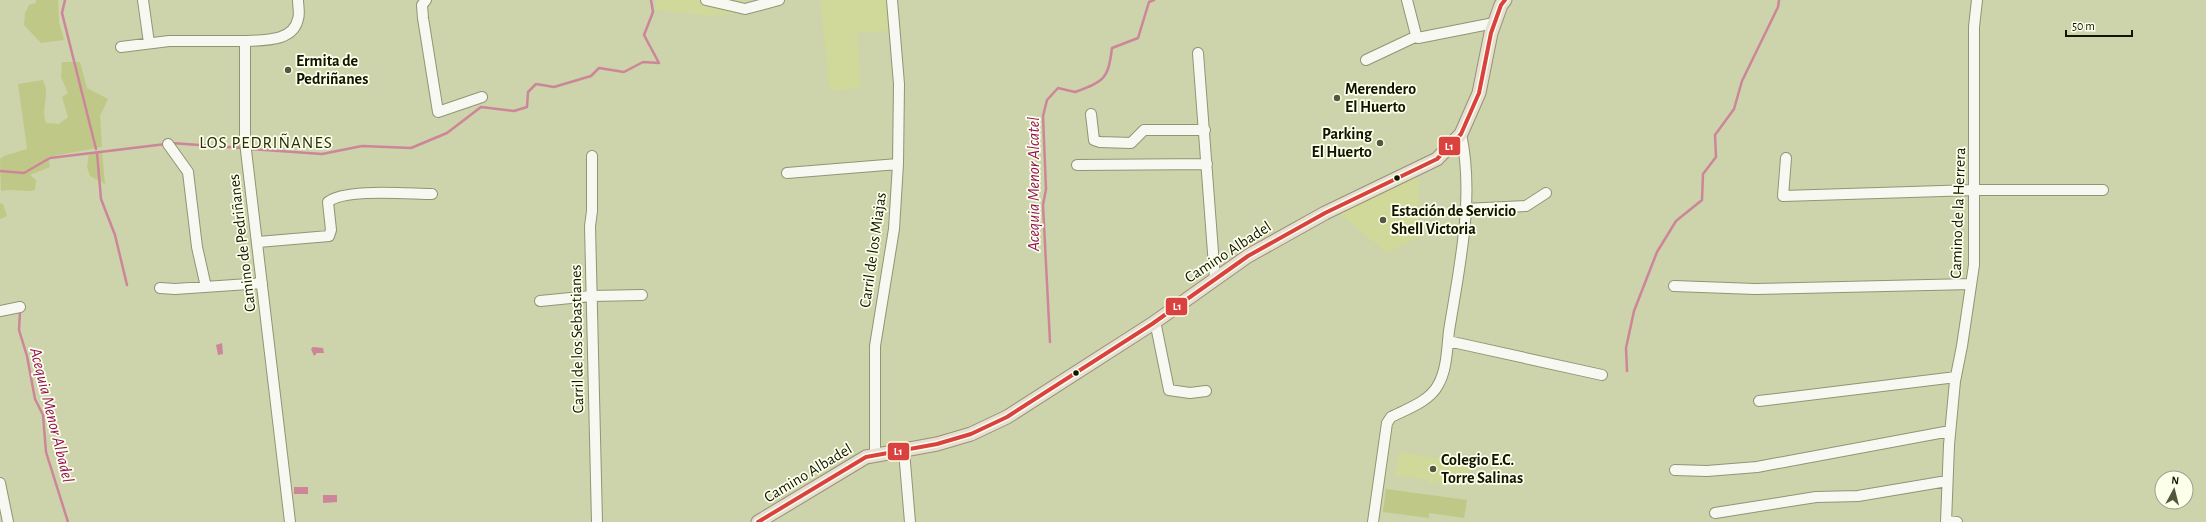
<svg xmlns="http://www.w3.org/2000/svg" width="2206" height="522" viewBox="0 0 2206 522" font-family="'Alegreya Sans',sans-serif">
<style>
.built{fill:#d0d89a}
.green{fill:#c0c887}
.water{fill:#cd859a}
.lines{fill:none;stroke-linecap:round;stroke-linejoin:round}
.stream{stroke:#cd859a;stroke-width:2.5}
.minor-casing{stroke:#909575;stroke-width:12}
.major-casing{stroke:#9a9073;stroke-width:15}
.minor{stroke:#f8f8f2;stroke-width:10}
.major{stroke:#e5dfd4;stroke-width:13}
.bus-1-casing{stroke:#fcffea;stroke-width:7}
.bus-1{stroke:#da4240;stroke-width:4}
.poi-dot{fill:#53573c;stroke:#fcffea;stroke-width:1.5}
.bus-dot{fill:#121400;stroke:#fcffea;stroke-width:1.5}
.labels{text-anchor:middle;dominant-baseline:central;stroke-width:3.5;stroke-linejoin:round;paint-order:stroke}
.poi-label{font-size:16px;font-weight:bold;fill:#121400;stroke:#fcffea;text-anchor:start}
.street-label{font-size:16px;fill:#121400;stroke:#fcffea}
.neighbourhood-label{font-size:17px;letter-spacing:1px;fill:#292c07;stroke:#fcffea}
.water-label{font-size:17px;font-style:italic;fill:#95105a;stroke:#fcffea}
.line-badge{stroke:#fcffea;stroke-width:1.5}
.badge-label{font-size:11px;text-anchor:middle;font-weight:bold;fill:#fff}
</style>
<rect width="100%" height="100%" fill="#cdd3ab"/>
<path class="built" d="M655,0H744L746,13L709,16L657,10Z
M820,0H885L889,31L857,33L861,88L830,91Z
M1418,167L1420,237L1387,253L1334,209Z
M1399,452L1471,464L1467,486L1434,481L1433,483H1428L1429,480L1395,475Z"/>
<path class="green" d="M36,0H58L59,22L64,40L41,43L24,25L25,13L29,5L36,3Z
M62,62H80L87,88L108,99L100,116L102,147L48,157L50,167L30,175L36,180L35,190C21,193 16,188 1,191L0,159L4,156L27,149L18,84L43,80C51,98 40,106 46,123L59,124L68,117L62,97L68,93L61,77Z
M102,151L105,184L90,176L87,167L89,153Z
M0,203L3,204L7,216L0,219Z
M1386,489L1467,500L1464,518L1429,513V518L1383,512Z"/>
<path class="water" d="M222,343L223,354L218,355L216,345Z
M313,347L323,348L324,353H317L314,356L311,349Z
M294,487H308V494H294Z
M323,495H337V502L323,503Z"/>
<g class="lines">
<path class="stream" d="M65,0L62,13L96,149
M171,143L242,148
M249,149L322,154L362,146L411,148L447,133L481,107L514,111L527,107L528,92L536,84L554,87L591,76L599,68L624,72L643,62L659,63L644,35L653,12L651,0
M97,153L101,199L115,235L127,285
M0,171L24,173L50,158L166,144
M20,312L19,330L27,356L35,399L43,415L46,452L68,522
M1050,342L1043,205L1046,189L1043,116L1047,100L1058,88L1075,92C1105,81 1108,79 1112,48L1138,38L1149,2L1154,0
M1627,371L1626,348L1634,311L1657,252L1676,221L1702,200L1703,174L1716,157L1715,135L1734,109L1742,81L1778,7L1779,0"/>
<defs>
<path id="minor" d="M143,0L149,43
M426,0L422,5L423,18L438,112L482,97
M706,0L745,9L779,0
M1407,0L1416,35L1418,38L1494,23
M121,47L169,41H245
M1198,53L1215,279
M1366,60L1417,36
M1091,114L1094,140L1100,142L1131,143L1144,130H1205
M168,144L188,172L197,247L206,287
M592,156V211L590,226L597,522
M1786,158L1783,196L1974,190H2103
M1077,165L1207,164
M787,173L898,164
M1465,209L1526,206L1546,193
M258,242L329,236L331,230L328,202C345,188 409,194 432,194
M1674,286L1755,289L1971,284
M160,288L175,289L262,283
M540,301L591,296L642,295
M0,311L20,307
M1155,321L1169,390L1190,393L1206,391
M1448,341L1602,375
M1759,401L1956,377
M904,451L910,522
M875,455V346L894,229L898,164L899,84L892,0
M1675,470L1707,471L1757,467L1950,431
M0,483L8,522
M1715,513L1816,497L1858,496L1947,481
M1946,521L1957,522
M290,522L245,142V41C264,40 293,42 298,19C300,14 298,6 298,0
M1373,522L1387,423L1391,417C1407,409 1430,401 1438,385C1447,370 1447,348 1449,331C1459,268 1475,198 1461,134
M1946,522L1949,445L1955,381L1962,346L1974,265V27L1977,0"/>
<path id="major" d="M758,522L866,457L937,444L971,434L1007,417L1152,324L1248,256L1325,213L1437,159L1461,134L1479,93L1491,33L1501,5L1505,0"/>
</defs>
<use href="#minor" class="minor-casing"/>
<use href="#major" class="major-casing"/>
<use href="#minor" class="minor"/>
<use href="#major" class="major"/>
<defs>
<path id="bus-1" d="M758,522L866,457L937,444L971,434L1007,417L1152,324L1248,256L1325,213L1437,159L1461,134L1479,93L1491,33L1501,5L1505,0"/>
</defs>
<use href="#bus-1" class="bus-1-casing"/>
<use href="#bus-1" class="bus-1"/>
</g>
<g class="poi-dot">
<circle cx="288" cy="70" r="4"/>
<circle cx="1337" cy="98" r="4"/>
<circle cx="1380" cy="143" r="4"/>
<circle cx="1383" cy="220" r="4"/>
<circle cx="1433" cy="469" r="4"/>
</g>
<g class="bus-dot">
<circle cx="1397" cy="178" r="3.5"/>
<circle cx="1076" cy="373" r="3.5"/>
</g>
<g class="labels">
<g class="poi-label">
<text x="296" y="61">Ermita de<tspan x="296" dy="18">Pedriñanes</tspan></text>
<text x="1345" y="89">Merendero<tspan x="1345" dy="18">El Huerto</tspan></text>
<text x="1372" y="134" text-anchor="end">Parking<tspan x="1372" dy="18">El Huerto</tspan></text>
<text x="1391" y="211">Estación de Servicio<tspan x="1391" dy="18">Shell Victoria</tspan></text>
<text x="1441" y="460">Colegio E.C.<tspan x="1441" dy="18">Torre Salinas</tspan></text>
</g>
<g class="street-label">
<text transform="translate(1958 213) rotate(-88)">Camino de la Herrera</text>
<text transform="translate(242 243) rotate(-97)">Camino de Pedriñanes</text>
<text transform="translate(873 250) rotate(-82)">Carril de los Miajas</text>
<text transform="translate(1228 252) rotate(-33)">Camino Albadel</text>
<text transform="translate(577 339) rotate(-91)">Carril de los Sebastianes</text>
<text transform="translate(808 473) rotate(-31)">Camino Albadel</text>
</g>
<g class="neighbourhood-label">
<text x="266" y="142">LOS PEDRIÑANES</text>
</g>
<g class="water-label">
<text transform="translate(1033 184) rotate(-90)">Acequia Menor Alcatel</text>
<text transform="translate(52 415) rotate(76)">Acequia Menor Albadel</text>
</g>
</g>
<g class="line-badge">
<rect x="1438" y="136" width="23" height="20" rx="4" fill="#da4240"/>
<rect x="1165" y="297" width="23" height="19" rx="4" fill="#da4240"/>
<rect x="887" y="442" width="23" height="19" rx="4" fill="#da4240"/>
</g>
<g class="badge-label">
<text x="1449" y="150">L1</text>
<text x="1177" y="310">L1</text>
<text x="898" y="455">L1</text>
</g>
<g transform="translate(2174 490) rotate(7)"><circle r="19" fill="#fcffea" stroke="#9ea18c"/>
<path d="M0-3L7 15L0 10L-7 15Z" fill="#53573c"/>
<text y="-6" font-size="11" font-weight="bold" text-anchor="middle" fill="#121400">N</text>
</g>
<path d="M2066 30v6h66v-6" fill="none" stroke="#121400" stroke-width="2"/>
<text x="2072" y="30" font-size="12" fill="#121400" stroke="#fcffea" stroke-width="3" paint-order="stroke">50 m</text>
</svg>
